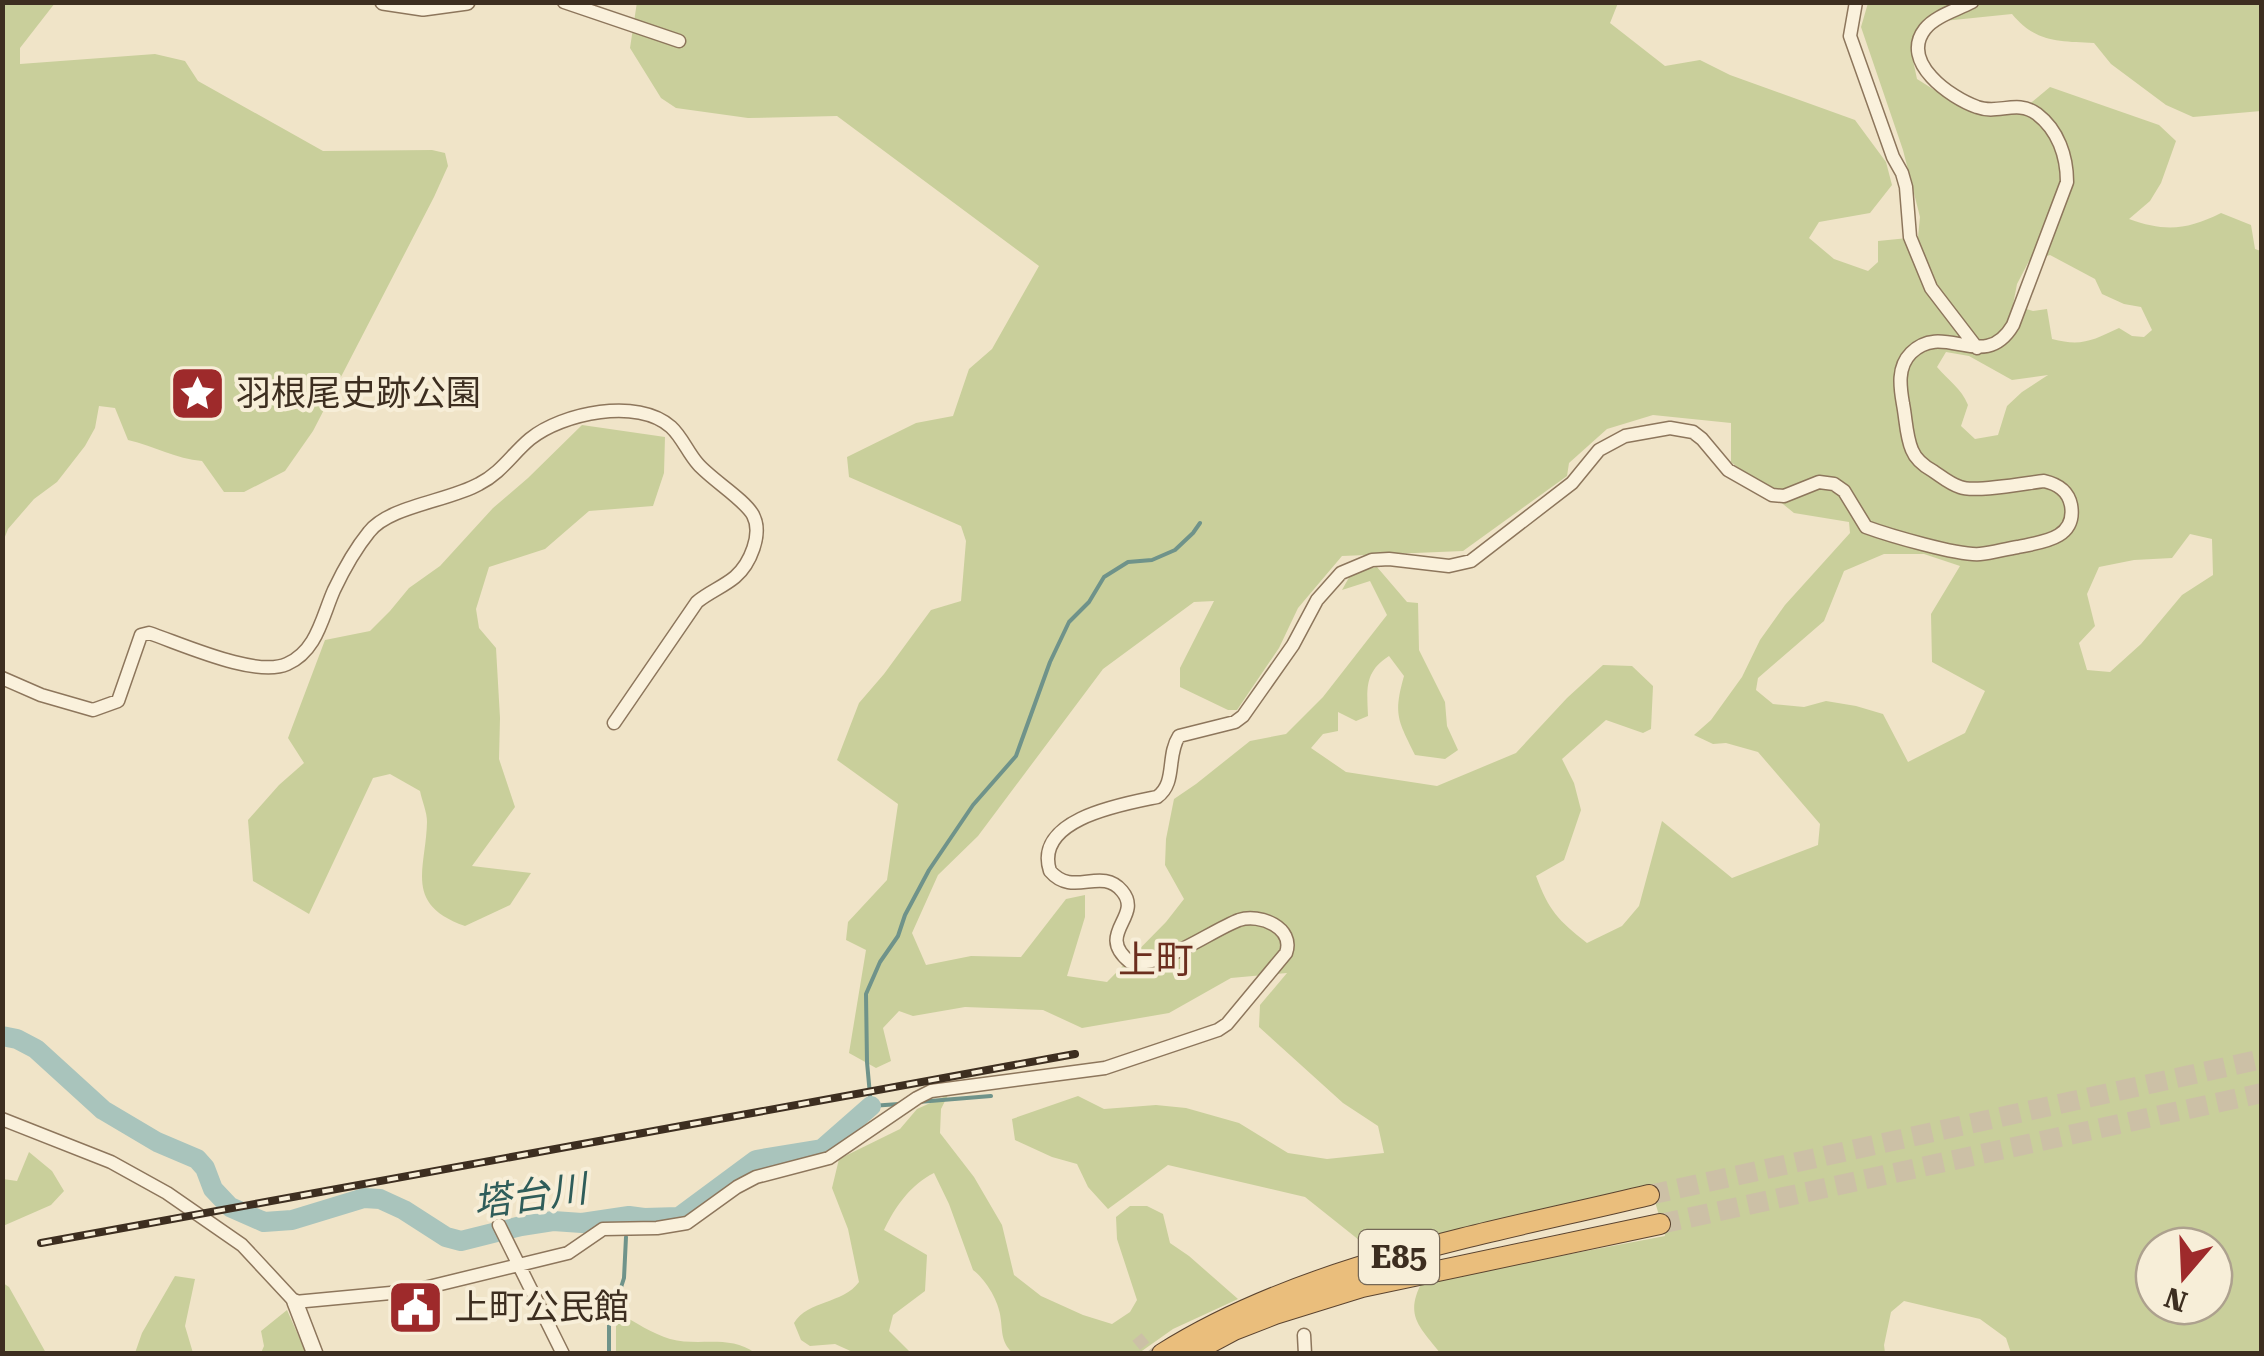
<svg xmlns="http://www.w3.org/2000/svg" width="2264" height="1356" viewBox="0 0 2264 1356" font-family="'Roboto Serif','Noto Sans JP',serif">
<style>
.green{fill:#c9cf9b;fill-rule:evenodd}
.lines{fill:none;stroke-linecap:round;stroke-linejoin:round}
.stream{stroke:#6f938a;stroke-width:4}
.river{stroke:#a9c4bc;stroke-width:20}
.minor-tunnel{stroke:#ccc0a6;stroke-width:12;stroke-dasharray:12 6;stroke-linecap:butt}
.trunk-tunnel{stroke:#ccc0a6;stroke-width:20;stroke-dasharray:20 10;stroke-linecap:butt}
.minor-casing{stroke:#8d765c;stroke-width:15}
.tertiary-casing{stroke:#8d765c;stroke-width:18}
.trunk-casing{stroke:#5b4430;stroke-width:22}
.minor{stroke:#faf1dc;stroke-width:12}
.tertiary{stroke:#faf1dc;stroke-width:15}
.trunk{stroke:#eabe7c;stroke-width:20}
.rail-casing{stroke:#3d2e20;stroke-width:8}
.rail{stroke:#f7eed8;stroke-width:4;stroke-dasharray:11;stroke-linecap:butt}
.labels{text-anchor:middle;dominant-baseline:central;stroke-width:8;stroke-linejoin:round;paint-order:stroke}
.shield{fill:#f7eed8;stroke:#756857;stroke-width:2.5}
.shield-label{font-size:32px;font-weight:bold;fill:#3d2e20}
.poi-label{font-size:35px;fill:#3d2e20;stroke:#f7eed8;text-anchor:start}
.neighbourhood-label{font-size:38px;fill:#6b2e1e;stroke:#f7eed8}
.water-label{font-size:38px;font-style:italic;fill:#2f5d5a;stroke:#f7eed8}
</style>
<rect width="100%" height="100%" fill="#f0e4c8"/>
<path class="green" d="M637,2L1618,3L1610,23L1665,66L1700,60L1730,75L1855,120L1886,162L1892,185L1870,213L1819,222L1809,238L1834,259L1868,271L1878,262V241L1918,237L1920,217L1903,150L1861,27L1868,3H2261V111L2193,117L2166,105L2111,64L2094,43C2059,41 2036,43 2012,14L1924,23L1911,51L1917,79L1963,108L2021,111L2050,87L2159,125L2176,141L2161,183L2150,201L2129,219C2165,232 2187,230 2221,213L2251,225L2255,249L2261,251V1353H2011L2006,1338L1980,1319L1904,1301L1891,1312L1884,1345L1885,1353H1440C1420,1327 1404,1316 1422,1282L1665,1236L1651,1188L1422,1239L1369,1248L1305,1197L1168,1165L1108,1209L1088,1187L1077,1164L1052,1157L1015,1140L1012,1119L1078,1096L1104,1109L1156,1105L1186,1108L1239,1123L1288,1153L1327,1159L1384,1153L1378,1126L1343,1103L1259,1027L1260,1005L1287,973L1231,978L1169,1013L1082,1028L1043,1010L965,1007L913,1016L899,1011L883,1028L891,1061L876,1068L849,1053L866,950L846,940L848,922L887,880L898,804L837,760L859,703L884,674L931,610L961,601L966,541L961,526L849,477L847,457L916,423L953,416L969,369L992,349L1039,266L837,116L748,118L676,108L661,98L630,48ZM2050,255L2095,279L2102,294L2124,304L2141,307L2152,330L2144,337L2132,336L2119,328C2093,340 2082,347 2052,339L2047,309L2033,311L2013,305L2017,284L2029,261ZM1946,352L1969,356L2012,380L2048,375L2022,392L2007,406L1998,435L1975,439L1961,426L1968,405C1961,388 1949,381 1937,367ZM1653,415L1731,423V462L1794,513L1849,522L1850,533L1785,605L1760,640L1742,677L1711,720L1694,735L1713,744L1726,743L1758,752L1820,824L1818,845L1732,878L1662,821L1639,906L1622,926L1587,943C1558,920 1549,911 1536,876L1564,860L1581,810L1574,783L1562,759L1606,720L1643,733L1651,729L1653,686L1632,666L1603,665L1567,698L1516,753L1437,786L1346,772L1311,748L1323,734L1338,731V712L1356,721L1368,716C1367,689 1364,672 1389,656L1404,676C1393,715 1398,720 1415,755L1445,759L1458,750L1447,726L1445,702L1419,650L1418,603L1407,602L1377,567L1352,572L1342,590L1370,581L1387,615L1323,697L1286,734L1250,741L1196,784L1174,799L1166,839L1165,865L1184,899L1166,922L1107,982L1067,976L1085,917V895L1066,899L1021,957L971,956L926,965L912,933L938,875L978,836L1103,669L1194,602L1214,601L1180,668V687L1228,710H1237L1279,648L1298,608L1342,556L1463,551L1567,476L1569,463L1607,429ZM2190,534L2212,539L2213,575L2182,595L2141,644L2110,672L2087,670L2079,643L2095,626L2087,594L2099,567L2134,560L2172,558ZM1884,554H1924L1960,566L1931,614L1932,662L1985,691L1965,733L1908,762L1883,714L1856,706L1826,701L1804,707L1773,704L1756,690L1758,678L1824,621L1844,571ZM2154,1246H2214V1306H2154Z
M2,3H55L20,48V64L155,54L185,61L198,81L323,151L432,150L445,153L448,166L434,197L313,431L285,471L244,492H224L202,461C176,459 154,446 128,440L115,408L99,406L95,428L85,446L57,482L34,499L8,529L3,542Z
M582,425L665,437L664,473L653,506L589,511L545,549L489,567L476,609L479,628L496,648L500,718L499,759L515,807L472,866L531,873L510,905L465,926C403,904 426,869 427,822C427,812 422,801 420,791L390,774L373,778L309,914L253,881L248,820L279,785L304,763L288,738L325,640L370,631L390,611L409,588L440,566L493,508L528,478Z
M948,1095L941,1109L940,1133L974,1177L1002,1225L1014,1275L1041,1296L1083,1315L1112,1324L1130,1312L1137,1300L1117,1239L1116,1217L1130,1206H1147L1163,1214L1170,1243L1189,1256L1238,1299L1173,1329L1139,1353H1013C1000,1342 1003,1330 1000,1314C997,1298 985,1279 973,1270L949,1204L934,1173C910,1185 895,1207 884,1230L927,1255L925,1291L893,1315L889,1331L911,1353H855L835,1344L810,1346L801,1340L794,1323C808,1300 843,1304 859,1282L848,1229L832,1188L839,1159L900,1129L917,1109Z
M29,1152L52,1171L64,1191L51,1205L3,1226V1179L17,1181Z
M175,1276L195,1279L185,1326L193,1353H135L142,1333Z
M3,1283L9,1287L46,1353H3Z
M287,1310L306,1353H261L264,1346L261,1331Z
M620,1314C635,1322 653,1334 670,1339C699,1347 729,1334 755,1353H616V1324Z"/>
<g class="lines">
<path class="stream" d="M918,1102L991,1096
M899,1104L871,1106L867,1062L866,994L880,962L898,936L905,915L929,870L973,805L1016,756L1050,662L1069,622L1089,602L1104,577L1128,562L1152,560L1175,550L1193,533L1200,523
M609,1354V1325L624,1278L626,1237"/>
<path class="river" d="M2,1036L17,1039L36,1049L103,1110L157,1142L197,1159L205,1168L213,1189L230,1207L264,1222L292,1220L364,1198L380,1199L404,1210L446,1237L461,1241L521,1226L553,1221L582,1223L629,1216L644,1218L679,1217L756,1160L822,1149L871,1106"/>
<path class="minor-tunnel" d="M1137,1337L1151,1354"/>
<path class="trunk-tunnel" d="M1649,1195L2262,1059
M1660,1224L2262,1093"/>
<defs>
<path id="minor" d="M564,2L679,41
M1856,2L1850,36L1893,157L1902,173L1906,187L1910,237L1931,288L1977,348
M2,678L41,695L93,710L118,701L141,635L149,633C182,644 256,678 287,664C317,651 322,617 334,590C343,571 356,548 369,532C389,506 449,501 479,484C501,473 512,454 530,439C562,413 638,397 671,427C682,437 688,453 698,464C712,480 744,499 753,515C763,534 750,564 735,577C723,587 709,592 697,602L614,723
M2,1119L111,1162L167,1193L242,1245L295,1302L412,1291L568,1253L603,1229L657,1228L687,1223L737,1187L756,1177L829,1158L917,1098L931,1091L1105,1068L1218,1030L1227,1024L1286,953C1295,928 1260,913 1239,920C1210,931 1161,969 1130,962C1094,933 1144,917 1122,891C1101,866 1073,898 1050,871C1033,819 1123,804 1157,797C1177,783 1166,756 1179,736L1235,722L1243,716L1293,645L1317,600L1341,573L1372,560L1389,559L1449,566L1471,561L1572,483L1599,450L1625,436L1670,428L1693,432L1702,439L1728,470L1772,495L1784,496L1819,482L1834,484L1844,491L1866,527C1888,535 1959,556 1980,554C1992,553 2005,549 2018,547C2042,542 2077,539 2071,505C2068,490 2057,484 2044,481C2026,483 1974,493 1960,487C1950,484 1942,477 1933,471C1924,466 1916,460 1912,450C1906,436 1906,419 1903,404C1900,387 1897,367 1911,353C1944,320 1984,374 2013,325L2067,182C2067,156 2058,130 2037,114C2017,99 1998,115 1977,107C1951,98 1899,62 1925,29C1935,16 1957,10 1972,2
M499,1225L563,1354
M1304,1335L1305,1354"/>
<path id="tertiary" d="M383,2L423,8L467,2
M295,1302L315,1354"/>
<path id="trunk" d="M1162,1354C1305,1264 1487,1234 1649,1195
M1189,1354L1234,1330L1275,1314L1362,1287L1660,1224"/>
</defs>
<use href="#minor" class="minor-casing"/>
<use href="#tertiary" class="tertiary-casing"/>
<use href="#trunk" class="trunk-casing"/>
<use href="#minor" class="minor"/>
<use href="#tertiary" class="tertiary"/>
<use href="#trunk" class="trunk"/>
<defs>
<path id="rail" d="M41,1243L1075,1054"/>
</defs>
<use href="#rail" class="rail-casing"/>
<use href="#rail" class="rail"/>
</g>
<defs>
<symbol id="sight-square" viewBox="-11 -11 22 22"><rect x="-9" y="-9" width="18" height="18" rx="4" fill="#9e2a2b" stroke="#f7eed8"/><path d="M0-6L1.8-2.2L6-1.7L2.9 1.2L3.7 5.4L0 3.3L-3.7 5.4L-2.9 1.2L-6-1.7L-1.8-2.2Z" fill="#fff"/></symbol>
<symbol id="civic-square" viewBox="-11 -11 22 22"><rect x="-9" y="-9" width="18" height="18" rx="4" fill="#9e2a2b" stroke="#f7eed8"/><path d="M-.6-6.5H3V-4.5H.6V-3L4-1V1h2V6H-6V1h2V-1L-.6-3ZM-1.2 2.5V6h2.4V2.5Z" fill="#fff"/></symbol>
</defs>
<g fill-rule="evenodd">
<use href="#sight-square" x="166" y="362" width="63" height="63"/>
<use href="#civic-square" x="384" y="1276" width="63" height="63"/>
</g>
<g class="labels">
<rect class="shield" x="1359" y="1230" width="80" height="54" rx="8"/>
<g class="shield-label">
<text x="1399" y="1257">E85</text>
</g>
<g class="poi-label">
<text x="236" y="393">羽根尾史跡公園</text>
<text x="454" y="1307">上町公民館</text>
</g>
<g class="neighbourhood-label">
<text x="1156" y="960">上町</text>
</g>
<g class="water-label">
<text transform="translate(530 1196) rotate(-8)">塔台川</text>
</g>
</g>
<rect width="2264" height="1356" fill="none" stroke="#3d2e20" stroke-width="10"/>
<g transform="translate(2184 1276) rotate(199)"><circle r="48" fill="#f7eed8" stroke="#ada18e" stroke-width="2.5"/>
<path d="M0-8L18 38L0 25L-18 38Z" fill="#9e2a2b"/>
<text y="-15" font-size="28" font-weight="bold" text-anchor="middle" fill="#3d2e20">N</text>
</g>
</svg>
